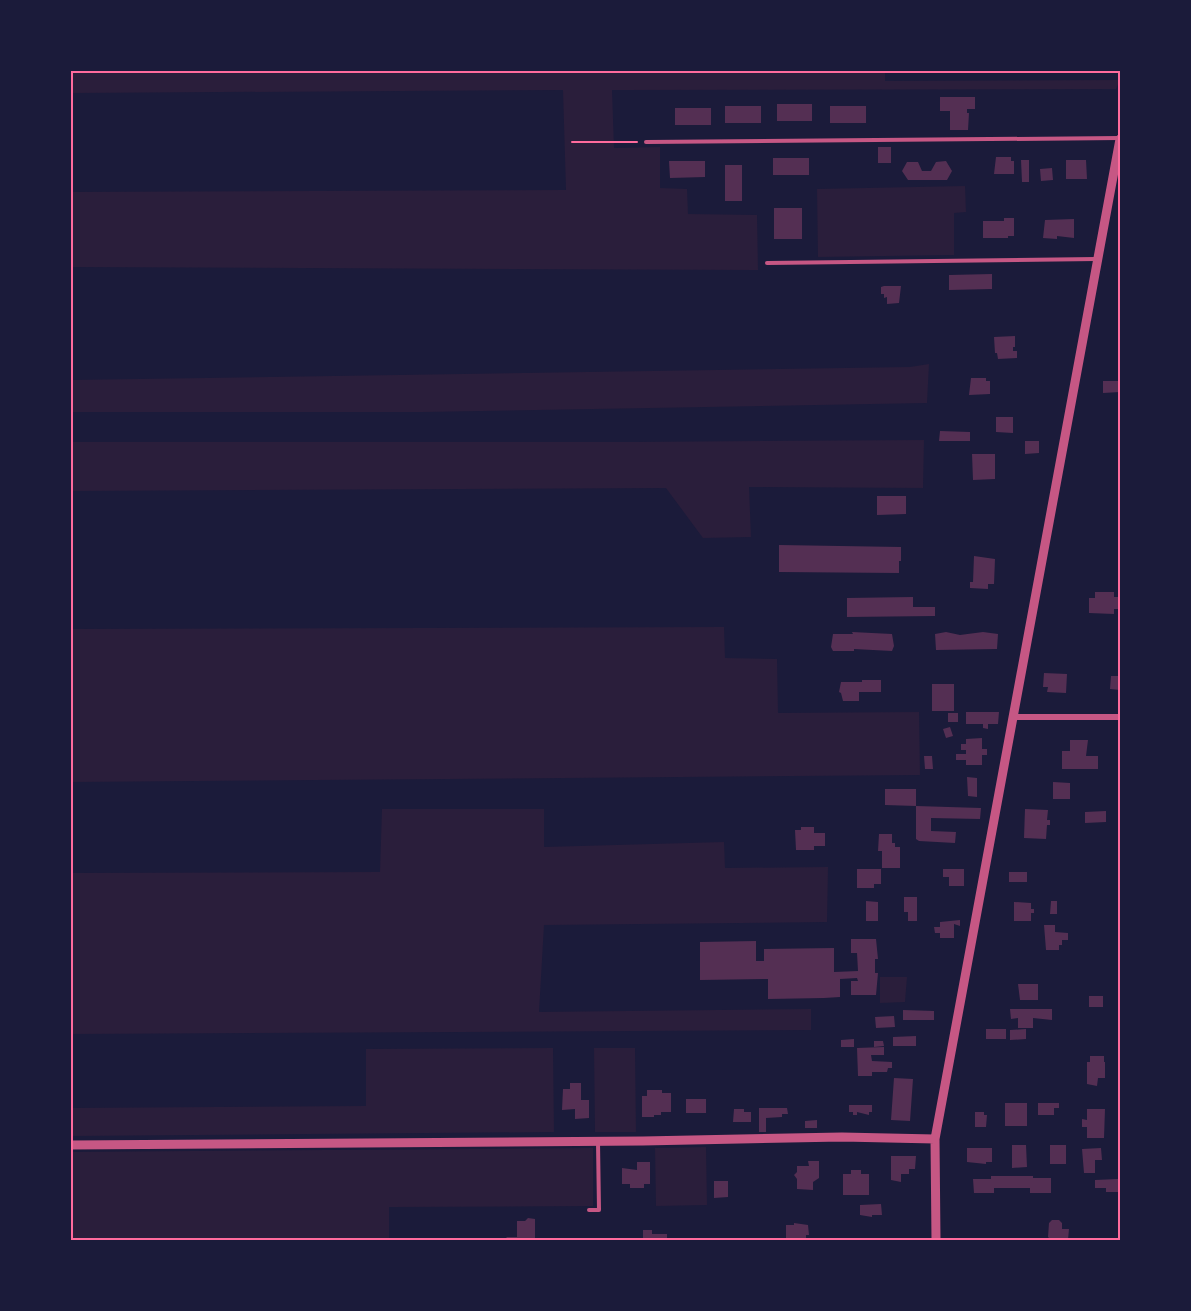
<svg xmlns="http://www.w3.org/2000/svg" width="1191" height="1311" viewBox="0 0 1191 1311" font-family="Mulish,sans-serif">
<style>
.green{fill:#2a1e3b}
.building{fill:#542f53}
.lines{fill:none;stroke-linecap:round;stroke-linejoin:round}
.path{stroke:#ff6b9d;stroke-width:2}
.service{stroke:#c65784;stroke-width:4}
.minor{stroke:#c65784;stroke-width:6}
.tertiary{stroke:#c65784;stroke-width:9}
.neatline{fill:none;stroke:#ff6b9d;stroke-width:2}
</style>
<rect width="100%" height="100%" fill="#1b1b3a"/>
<path class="green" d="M885,70V81L1120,80L1116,89L612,90L614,148L660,147V188L687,189L688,214L757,215L758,270L71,267L70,192L566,190L563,90L71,93V71Z
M965,186L966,212L954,213V255L818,257L817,189Z
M929,364L927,403L423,412H71V380L910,367Z
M924,440L923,488L749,487L751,537L703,538L666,488L71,491V442H634Z
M724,627L725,658L777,659L778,713L919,712L920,775L71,782V629Z
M382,809H544V847L724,842L725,868L828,867L827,922L544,925L539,1012L811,1009V1030L71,1034V873L380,872Z
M880,977H907L905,1002L880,1003Z
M553,1048L554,1132L71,1136V1108L366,1106V1049Z
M594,1048H635L636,1132H595Z
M706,1147L707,1205L656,1206L655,1148Z
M593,1148V1206L389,1207V1240H71V1152Z"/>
<path class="building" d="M940,97H975V109H967V113H969L968,130H950V111H940Z
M777,104H812V121H777Z
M725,106H761V123H725Z
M830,106H866V123H830Z
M675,108H711V125H675Z
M878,147H891V163H878Z
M996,157H1011V161H1014V174H994Z
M773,158H809V175H773Z
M1021,160H1029V182H1022Z
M1066,160H1086L1087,179H1066Z
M669,161H705V177L670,178Z
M946,161L952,171L947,180H908L902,171L907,162H918L922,171H931L936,162Z
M725,165H742V201H725Z
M1052,168L1053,180L1041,181L1040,169Z
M774,208H802V239H774Z
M1004,218H1014V236H1008V238H983V221H1004Z
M1074,219V238L1057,236V239L1043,238L1045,220Z
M992,274V289L949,290V275Z
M884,286H901L899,303L887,304V297L884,298V294H881V287Z
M1015,336V347H1013V351H1017V358L998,359L997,353H995L994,337Z
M1120,377V392L1103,393V381H1118Z
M971,378H986V381H990V394L969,395Z
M996,417H1013V433L996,432Z
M940,431L970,432V441H939Z
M1025,441H1039V453L1025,454Z
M972,454H995V479L973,480Z
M877,496H906V514L877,515Z
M779,545L901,547V561H899V573L779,572Z
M974,556L995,559L994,584H988V589L970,588V582H973Z
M1095,592H1114V597H1119V609H1114V614L1089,613V598H1095Z
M913,597V607H935V616L847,617V598Z
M852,632L892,634L894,646L892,651L854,649V651H833L831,647L833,634H853Z
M946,632L960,635L983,632L998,634L997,649L936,650L935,634Z
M1044,673L1067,674L1066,693L1047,692L1048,687H1043Z
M1111,676H1120V690L1110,689Z
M862,680H881V692H859V701H843L841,693L839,692L841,682H862Z
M932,684H954V711H932Z
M966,712H999L998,724H988V729L983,728V724H966Z
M948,713H958V722H948Z
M950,727L953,736L946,738L943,729Z
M982,738V749H987V755H982V765H966V760H956V754H966V750H961V744H966V739Z
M1070,740H1088L1086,756H1098V769H1062V751H1070Z
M924,756H932L933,769H925Z
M967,777L977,778V797L968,796Z
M1053,782L1070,783V799H1053Z
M885,789H916V806L885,805Z
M916,806L981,808L980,819L931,818V831L956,832L955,843L919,841L916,839Z
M1025,809L1048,810L1047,820H1050V825H1047L1046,839L1024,838Z
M1106,811V822L1085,823V812Z
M801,827H814V833H825V846H814V850H796L795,830H801Z
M879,834H892V843H895V847H900V868H882V851H878Z
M857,869H881V884H874V888H857Z
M943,869H964V886H949V877H943Z
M1009,872H1027V882H1009Z
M904,897H917V921H908V912H904Z
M866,901L878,902V921H866Z
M1051,901H1057V914H1050Z
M1014,902L1031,903V909H1034V913H1031V921H1014Z
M960,920V926L954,924V938H940V933H935L934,927H940V922Z
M1044,925H1055V932L1068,933V940H1062V945H1059V950H1046Z
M851,939H876L878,959H875V973H878L876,995H851V981H858L857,978L840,979V997L824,998L768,999V979L700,980V942L756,941V961H764V949L834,948V972L858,971L857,953H851Z
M1018,984H1038V1000H1020Z
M1089,996H1103V1007H1089Z
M1010,1009H1052V1020L1033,1018V1028H1018V1018L1011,1019Z
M903,1010L934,1011V1020H903Z
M894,1016L895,1027L876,1028L875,1017Z
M986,1029H1006V1039H986Z
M1026,1029V1039L1010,1040V1030Z
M916,1036V1046H893V1037Z
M854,1039V1047H841V1040Z
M874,1041H883L884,1046L874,1047Z
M884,1047V1055H871L872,1061L892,1062V1068H888L887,1072H872V1076H858L857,1048Z
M1090,1056H1104V1062H1105V1078H1098L1097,1086L1087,1084V1062H1090Z
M894,1078L913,1079L910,1121L891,1120Z
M570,1083H581V1100H589V1118L575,1119V1109L562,1110L563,1089H570Z
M647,1090H662V1093H671V1112H661V1115H654V1117H642V1096H647Z
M686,1099H706V1113H686Z
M1005,1103H1027V1126H1005Z
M1038,1103H1059V1108H1054V1115H1038Z
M849,1105H872V1112H869V1115L857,1112V1115H853V1112H849Z
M759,1108H787L788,1114H782V1117L766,1118V1132H759Z
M734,1109H744V1112H751V1122H733Z
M1087,1109H1105L1104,1138H1087V1127H1082V1119L1087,1120Z
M975,1112H984V1115H987L986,1127H975Z
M817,1120V1128H805V1121Z
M1012,1145H1026L1027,1167L1012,1168Z
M1050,1145H1066V1164H1050Z
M967,1148H992V1162H986V1164L967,1162Z
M1101,1148L1102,1160H1095V1173H1084L1082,1149Z
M891,1156H916L915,1169H909V1174H901V1182L891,1180Z
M808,1161H819V1178L813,1182V1190L797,1189V1179L794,1175L797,1172V1166H809Z
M637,1162H650V1184H644V1188H630V1184H622V1168L637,1170Z
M851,1170H861V1174H869V1195H843V1174H851Z
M991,1176H1033V1178H1051V1193H1030V1188H994V1193H974L973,1179H991Z
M1118,1179H1120V1192H1106V1188H1095V1180Z
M714,1181H728V1197L714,1198Z
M881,1204L882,1215H872V1217L860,1215V1205Z
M528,1218L535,1219V1240H504L507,1237H517V1221H525Z
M1052,1220H1059L1062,1223V1229H1069L1068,1240H1051L1048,1237L1049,1223Z
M794,1223L808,1225L809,1235H806V1240H786V1225H794Z
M643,1230H652V1234H667V1240H643Z"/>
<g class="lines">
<path class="path" d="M572,142H637"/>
<path class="service" d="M646,142L1120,138
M767,263L1096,259
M589,1210H599L598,1142"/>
<path class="minor" d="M1015,717H1120"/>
<path class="tertiary" d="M70,1145L643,1141L842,1137L935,1139
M936,1240L935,1139L1120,139"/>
</g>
<rect width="1191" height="1311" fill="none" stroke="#1b1b3a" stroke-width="144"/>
<rect x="72" y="72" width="1047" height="1167" class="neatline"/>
</svg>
